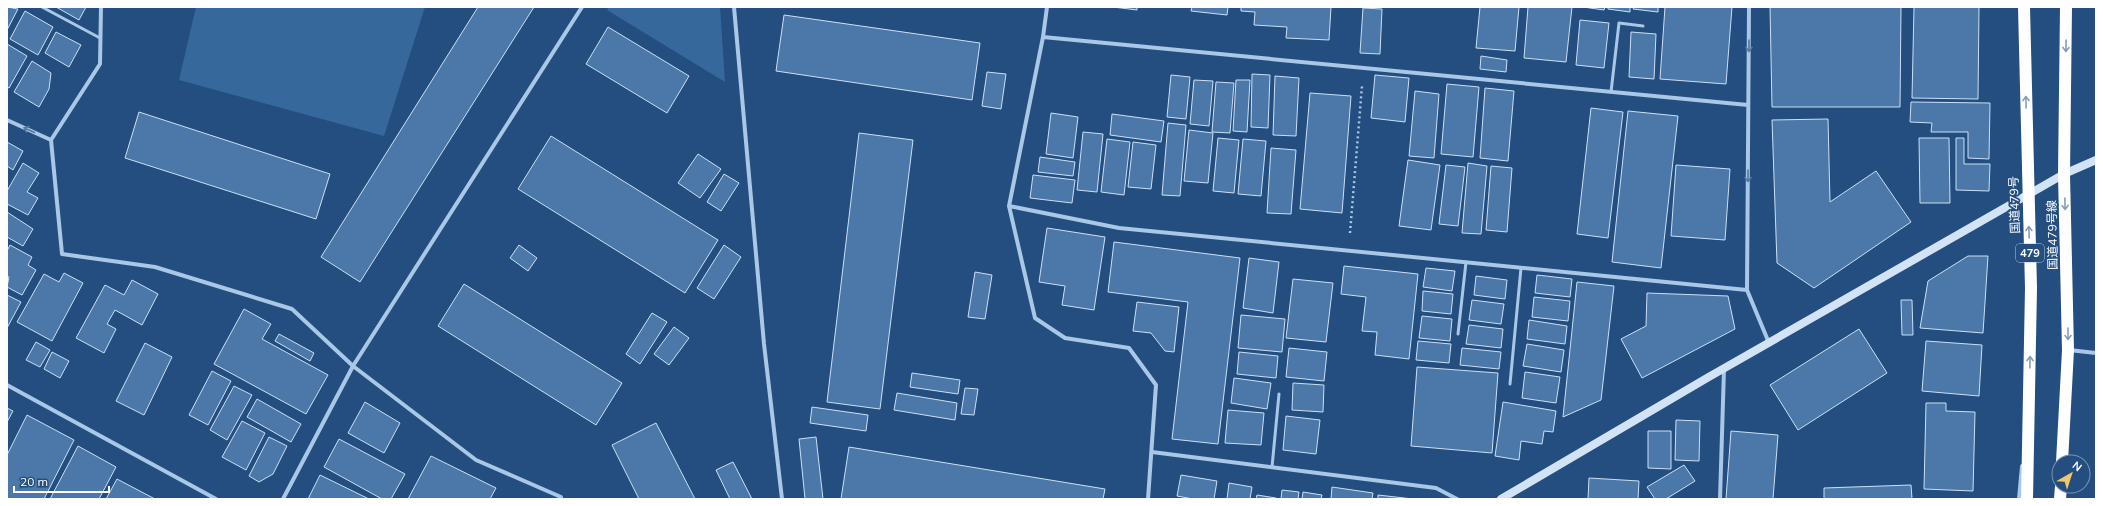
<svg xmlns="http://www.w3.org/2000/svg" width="2103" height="506" viewBox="0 0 2103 506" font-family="Mulish,'Noto Sans JP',sans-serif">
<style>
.green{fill:#37689c}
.building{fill:#4b78a8;stroke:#cce0f5}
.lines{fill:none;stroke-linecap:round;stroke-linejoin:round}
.path{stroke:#a9c7e6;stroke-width:2.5;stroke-dasharray:2 3;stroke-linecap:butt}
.lane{stroke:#a9c7e6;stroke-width:3}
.street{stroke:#a9c7e6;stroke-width:4}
.secondary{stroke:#d2e3f5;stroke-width:8}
.highway{stroke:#fff;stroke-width:12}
.oneway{stroke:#5278a3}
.oneway2{stroke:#869eb9}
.labels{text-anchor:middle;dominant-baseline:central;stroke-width:3.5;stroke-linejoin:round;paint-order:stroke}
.shield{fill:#234e7f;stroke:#bdcad9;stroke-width:1}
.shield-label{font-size:11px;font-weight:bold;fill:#fff}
.street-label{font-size:12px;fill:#fff;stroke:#234e7f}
</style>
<rect width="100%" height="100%" fill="#234e7f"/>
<path class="green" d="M196,7H425L384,136L179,80Z
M609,7H720L725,82L607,10Z"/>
<path class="building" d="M7,7L18,9L7,30Z
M56,7H86L79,20Z
M478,7H534L360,282L321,257Z
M1113,7H1137V10Z
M1192,7H1228L1227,15L1191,11Z
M1241,7H1331L1329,40L1286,38L1287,27L1254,25L1255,12L1241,11Z
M1480,7H1519L1515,51L1476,48Z
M1528,7H1572L1566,62L1524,58Z
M1583,7H1605L1604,10Z
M1608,7H1630V12L1608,9Z
M1634,7H1658V12L1633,9Z
M1665,7H1732L1726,84L1660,79Z
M1770,7H1901L1900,107H1772Z
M1914,7H1979L1978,99L1912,98Z
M1363,8L1382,9L1380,54L1360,53Z
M25,11L53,27L38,55L10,39Z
M784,15L980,43L972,100L776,71Z
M1580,20L1609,23L1604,68L1576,65Z
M608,27L689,76L667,113L586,64Z
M56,32L81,45L69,67L45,53Z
M1631,32L1656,34L1654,79L1629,77Z
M7,44L27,56L9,88L7,87Z
M1481,56L1507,60L1506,72L1480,69Z
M32,61L51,73L49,89L39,107L14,92Z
M987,72L1006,74L1001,109L982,106Z
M1252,74L1270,75L1268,128L1251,127Z
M1171,75L1190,77L1186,119L1167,117Z
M1375,75L1409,78L1405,122L1371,118Z
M1275,76L1299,78L1296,136L1273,135Z
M1194,80L1213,81L1209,126L1190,124Z
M1236,80H1250L1247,132L1233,131Z
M1216,82L1234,83L1230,133L1212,132Z
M1447,84L1479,87L1473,157L1441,154Z
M1485,88L1514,91L1508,161L1480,158Z
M1415,91L1439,94L1434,158L1409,156Z
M1310,93L1351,96L1342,213L1300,209Z
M1911,102L1990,103L1989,159L1968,158V132H1931L1932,123L1910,122Z
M1591,108L1623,112L1608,238L1577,234Z
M1628,111L1678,116L1661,268L1612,262Z
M139,112L330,174L316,219L125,158Z
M1051,113L1078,117L1073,158L1046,154Z
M1112,114L1164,121L1161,142L1110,135Z
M1828,119L1830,202L1876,171L1911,222L1814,288L1777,263L1772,120Z
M1168,123L1186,125L1180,196L1162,195Z
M1189,130L1213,133L1208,183L1184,181Z
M1083,132L1103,134L1097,192L1077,190Z
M859,133L913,140L880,409L827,402Z
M551,136L718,240L685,293L518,189Z
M1218,138L1239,140L1234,193L1213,191Z
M1919,138H1949L1950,203H1920Z
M1956,138H1964V164H1990L1989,191L1956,190Z
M1107,139L1130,142L1124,195L1101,192Z
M1243,139L1266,141L1261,196L1238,194Z
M7,142L23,151L13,170L7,166Z
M1133,142L1156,145L1151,189L1128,187Z
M1271,148L1296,150L1291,214L1267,213Z
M698,154L721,169L700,198L678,183Z
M1040,157L1075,162L1073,176L1038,172Z
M1408,160L1440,165L1431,230L1399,226Z
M23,163L39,173L27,192L38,198L28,215L7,204V191Z
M1468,163L1487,166L1481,234L1462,233Z
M1446,165L1465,167L1458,226L1439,224Z
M1676,165L1730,169L1725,240L1671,236Z
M1491,166L1512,168L1507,232L1486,230Z
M724,174L739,183L721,211L707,202Z
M1033,175L1075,180L1072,203L1030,198Z
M7,212L33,229L23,246L7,237Z
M1047,228L1105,237L1094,310L1062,305L1065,286L1039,282Z
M1114,242L1240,258L1218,444L1172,439L1188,302L1108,292Z
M10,245L32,257L28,265L36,270L22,295L7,287L9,277L7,276V251Z
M519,245L537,258L528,271L510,258Z
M724,245L741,257L714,299L697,288Z
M1968,256H1988L1983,333L1920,328L1928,281Z
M1249,258L1279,262L1273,313L1243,308Z
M1344,266L1418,274L1409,359L1375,355L1377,332L1362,331L1366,297L1341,294Z
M1426,268L1455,271L1452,291L1423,287Z
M975,272L992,275L985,319L968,317Z
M64,273L83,283L52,341L17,322L44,274L59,282Z
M1537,275L1572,279L1570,297L1535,293Z
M1476,276L1507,280L1505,299L1474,295Z
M1293,279L1333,283L1326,342L1286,338Z
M132,280L158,294L142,325L115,310L107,324L116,329L104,353L76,338L105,285L124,295Z
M1577,282L1614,286L1601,400L1563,417Z
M464,284L622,383L596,425L438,326Z
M1423,291L1453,294L1451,314L1422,311Z
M1647,293L1728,296L1735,329L1642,378L1621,339L1646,326Z
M7,295L21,302L7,328Z
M1534,297L1570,301L1568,321L1532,317Z
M1472,300L1504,304L1501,324L1469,320Z
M1901,300H1912L1913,335H1902Z
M1137,302L1179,307L1174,352L1165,351L1151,333L1133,331Z
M244,309L271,324L262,339L328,375L306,414L214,364Z
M652,313L667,322L640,364L626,354Z
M1241,315L1285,319L1282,352L1238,348Z
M1422,316L1452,319L1450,341L1419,338Z
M1529,320L1567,326L1565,344L1527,339Z
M1469,325L1503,329L1501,348L1466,344Z
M674,327L689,338L669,365L654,354Z
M1859,329L1887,373L1798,430L1770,385Z
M279,334L314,353L310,361L275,341Z
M1418,341L1451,344L1449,363L1416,360Z
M1926,341L1982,345L1979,396L1922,391Z
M36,342L50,350L40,367L26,360Z
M145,343L172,357L144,415L116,401Z
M1527,344L1564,350L1561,372L1523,366Z
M1289,348L1327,352L1324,381L1286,377Z
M1462,348L1501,352L1499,369L1460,365Z
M52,352L69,361L60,378L44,369Z
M1239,352L1278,356L1276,378L1237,374Z
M1417,367L1498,373L1492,453L1411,446Z
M212,371L231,381L208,425L189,415Z
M1525,372L1560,377L1556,403L1522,398Z
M912,373L960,380L958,394L910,387Z
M1234,378L1271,383L1267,409L1231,403Z
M1293,383L1324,385L1323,412L1292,410Z
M234,386L252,395L227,440L210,430Z
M965,388L978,389L974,415L961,414Z
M897,393L957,403L955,420L894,410Z
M257,399L301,424L291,442L247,417Z
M365,402L400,423L384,453L348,433Z
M1503,402L1556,411L1553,432L1544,431L1542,444L1521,441L1519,460L1495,456Z
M1926,403H1946V411L1975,412L1973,491L1924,489Z
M812,407L868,415L866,431L810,423Z
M7,408L13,411L7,422Z
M1228,410L1264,413L1261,445L1225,443Z
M27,415L74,440L44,499H7V455Z
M1286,416L1320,420L1316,454L1283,450Z
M1676,420L1700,421L1699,461L1675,460Z
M242,421L265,433L246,470L222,457Z
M656,423L695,499H639L612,445Z
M1648,431H1671V469L1648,468Z
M1731,431L1778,435L1773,499H1726Z
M269,437L287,446L273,474L259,482L249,476Z
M816,437L823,499H805L799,439Z
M339,439L405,474L391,499H382L324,467Z
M78,446L116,467L99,499H50Z
M849,447L1105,489L1103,499H841Z
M431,456L496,488L490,499H408Z
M733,462L752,499H730L716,470Z
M1684,465L1695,481L1666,499H1655L1647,487Z
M320,475L369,499H308Z
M1181,475L1217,481L1214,499H1193L1177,496Z
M1589,478L1639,481L1638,499H1588Z
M117,479L155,499H106Z
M1229,483L1252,487L1250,499H1227Z
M1911,485L1912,499H1824V488Z
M1332,487L1373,493L1372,499H1331Z
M1282,490L1299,492L1298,499H1281Z
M1303,492L1322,495L1321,499H1302Z
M1257,495L1276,498V499H1256Z
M1378,495L1413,499H1378Z"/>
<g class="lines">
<path class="path" d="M1350,233L1362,86"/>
<path class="lane" d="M42,7L100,38
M1611,92L1619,23L1643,26
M1458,334L1466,262
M1510,384L1521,268
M1272,467L1279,394"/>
<path class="street" d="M101,7L100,64L51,140L62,254L155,267L292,309L353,366L476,460L561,497V499
M734,7L764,344L782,499
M1047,7L1043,37L1009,206L1035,318L1065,338L1129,348L1156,385L1148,499
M1749,7L1747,290L1769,343
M1043,37L1748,105
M7,120L51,140
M1009,206L1119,228L1747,290
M2069,350L2096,353
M7,385L216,499
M1152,452L1436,488L1457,499
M283,499L353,366L582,7
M1720,499L1724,369
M2019,499L2022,466"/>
<path class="secondary" d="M1501,499L1707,378L2064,174L2096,160"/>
<path class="highway" d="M2024,7L2031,288L2027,499
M2062,462L2068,350L2064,174L2066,7
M2060,499L2061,486"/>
</g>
<defs><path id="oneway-shaft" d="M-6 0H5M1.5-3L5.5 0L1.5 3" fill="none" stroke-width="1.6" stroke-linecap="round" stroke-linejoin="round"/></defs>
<g class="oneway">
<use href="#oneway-shaft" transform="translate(1749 46) rotate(90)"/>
<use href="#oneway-shaft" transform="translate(29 130) rotate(-155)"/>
<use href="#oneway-shaft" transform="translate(1748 176) rotate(90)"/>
</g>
<g class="oneway2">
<use href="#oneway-shaft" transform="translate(2066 46) rotate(91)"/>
<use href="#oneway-shaft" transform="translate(2026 102) rotate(-91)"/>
<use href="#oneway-shaft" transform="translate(2065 204) rotate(89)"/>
<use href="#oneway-shaft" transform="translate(2029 232) rotate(-92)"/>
<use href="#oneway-shaft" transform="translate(2068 334) rotate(89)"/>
<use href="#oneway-shaft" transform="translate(2030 362) rotate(-89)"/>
</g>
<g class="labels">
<rect class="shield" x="2016" y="244" width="28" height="18" rx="3"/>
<g class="shield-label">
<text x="2030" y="253">479</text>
</g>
<g class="street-label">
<text transform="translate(2014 205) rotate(-92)">国道479号</text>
<text transform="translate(2052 235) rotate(-91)">国道479号線</text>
</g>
</g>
<rect width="2103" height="506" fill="none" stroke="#ffffff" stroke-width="16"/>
<g transform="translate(2071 474) rotate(39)"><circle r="19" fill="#234e7f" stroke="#7b95b2"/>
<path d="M0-3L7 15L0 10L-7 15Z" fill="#f1c66c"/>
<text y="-6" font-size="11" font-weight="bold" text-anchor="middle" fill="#ffffff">N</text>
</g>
<path d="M14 486v6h95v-6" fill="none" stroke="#ffffff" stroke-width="2"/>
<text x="20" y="486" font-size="12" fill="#ffffff" stroke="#234e7f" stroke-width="3" paint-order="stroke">20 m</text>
</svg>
